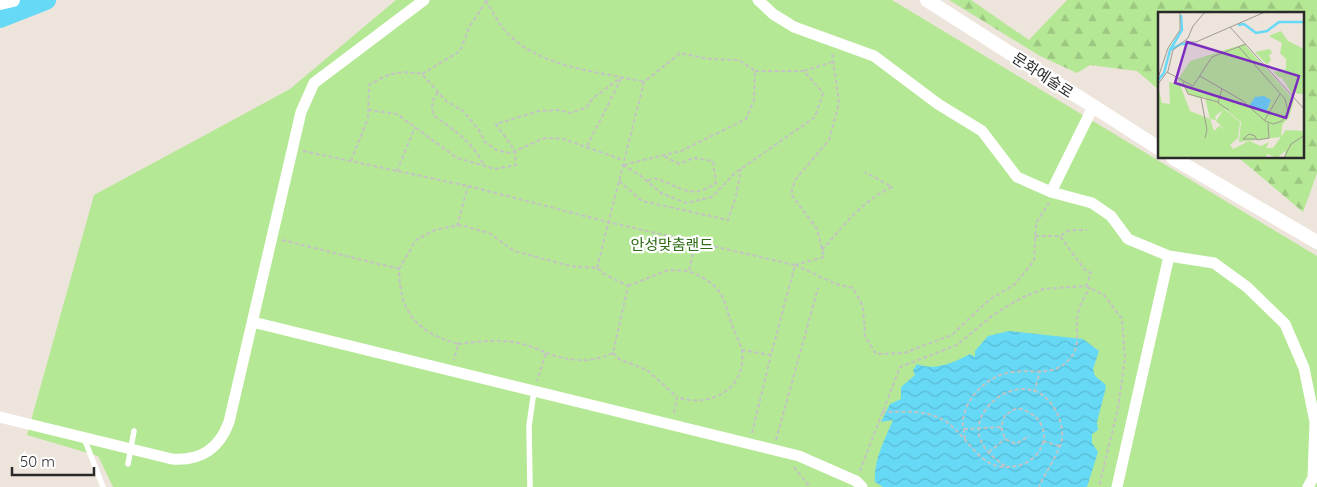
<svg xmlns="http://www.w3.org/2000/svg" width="1317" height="487" viewBox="0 0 1317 487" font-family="Quicksand,'Noto Sans KR',sans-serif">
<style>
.forest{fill:url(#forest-firs)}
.park{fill:#b5e894}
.water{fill:url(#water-waves)}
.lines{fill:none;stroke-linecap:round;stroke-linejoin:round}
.river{stroke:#66d9f7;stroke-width:20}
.path{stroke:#c3c3c3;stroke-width:2;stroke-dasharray:4 2.5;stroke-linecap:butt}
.service{stroke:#fff;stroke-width:5.5}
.minor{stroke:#fff;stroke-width:11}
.tertiary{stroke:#fff;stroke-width:14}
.labels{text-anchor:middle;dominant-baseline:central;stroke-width:4.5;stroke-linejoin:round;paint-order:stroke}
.street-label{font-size:15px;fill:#2a2a2a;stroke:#fff}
.park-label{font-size:15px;fill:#2c6d15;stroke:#fff}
.inset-river{fill:none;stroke:#66d9f7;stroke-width:2.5}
.inset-road{fill:none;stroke:#9f9a94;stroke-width:1}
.view{fill:#7b2cbf;fill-opacity:0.15;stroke:#7b2cbf;stroke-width:2.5}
.inset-edge{fill:none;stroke:#2a2a2a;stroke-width:2.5}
</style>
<defs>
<pattern id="forest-firs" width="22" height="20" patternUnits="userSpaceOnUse" patternTransform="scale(1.25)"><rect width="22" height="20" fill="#b5e894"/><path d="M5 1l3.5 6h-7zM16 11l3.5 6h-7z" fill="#9cc780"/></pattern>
<pattern id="water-waves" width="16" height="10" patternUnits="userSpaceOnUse" patternTransform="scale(1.25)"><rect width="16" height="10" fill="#66d9f7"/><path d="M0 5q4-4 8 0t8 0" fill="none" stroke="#59bad4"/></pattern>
</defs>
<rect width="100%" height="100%" fill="#ede4db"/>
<path class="forest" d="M949,0H971L1029,40L1067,0H1317V173L1303,212L1239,158H1303V14H1160L1159,90L1137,71L1090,65L1077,73L1040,56Z"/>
<path class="park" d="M396,0H892L1317,256V487H113L98,456L27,435L94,195L290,89Z"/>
<path class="water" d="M1009,331L1083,339L1099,351L1093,369L1095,376L1105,384L1106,387L1097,422L1098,430L1092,434V443L1098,452L1087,487H883L875,482C873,461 885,439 893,420L881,422L890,404L901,399V387L915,375L913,370L917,364C935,371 953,363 970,354L975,357V351L988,336Z"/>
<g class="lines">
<path class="river" d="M0,18L46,0"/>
<path class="path" d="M486,0C491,9 496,19 502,27C537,69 594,70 644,82
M755,71H803
M422,74L460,51L469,28L486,1
M438,92L432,102L433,115C454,130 473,142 484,166
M368,110L397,114L457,158L495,169L516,165L515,151L496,124L539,111L560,110L569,113L586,108L593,98L622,77
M587,146L621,79
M303,151L468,186L608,222L795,265L771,355L742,350
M351,161L368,118L369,85C389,73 399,70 422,74L446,101L463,111L479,130L485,142L496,150L510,153L545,138L563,139L623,160
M623,165L641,176L661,193L686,203L712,197L735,173L815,117L823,93L804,71L832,62
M397,171L415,127
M619,181L642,201L728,220L736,196L741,169
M648,181L653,178C678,184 689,202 716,183L713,161L693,158L679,164L662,155
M457,226L468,186
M1035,236H1060L1070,230H1087
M282,240L399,269C400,313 416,332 458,344L454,360
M822,250C843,226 863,200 892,187L865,172
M795,265L836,284L853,288L863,306L865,336L876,354L904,353L952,335L989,300L1015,284L1034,261L1036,223L1049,203
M795,265L824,257L817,229L791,194L795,180L829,140L839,103L832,52
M597,268L644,82L680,53L709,59L739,60L755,71L754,100L746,119L681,151L623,165
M399,269L416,240L435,230L460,225L489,233L514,251L570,266L597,268L606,275L628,286L613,353C588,364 571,361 546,353
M628,286L668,270L689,271L695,243
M1086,286L1104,295L1122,319L1125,358L1118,408L1099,487
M458,344C492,340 514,337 546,353L537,381
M613,353L619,359L647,370L677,397
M1034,392L1040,372
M882,412C903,412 926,409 945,421C966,434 978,466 1004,467C1047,469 1061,418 1017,408L1005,415L1001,427L1005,439L1016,444L1029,436
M674,413L677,397C709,409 747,389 742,351C740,342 734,331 731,322C727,312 725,298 718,290C710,280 699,276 689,271
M964,429L1001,427
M752,433L771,355
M965,439C965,433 962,425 963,420C966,396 989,375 1012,372C1034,369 1056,378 1072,356C1080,345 1076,332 1077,319C1078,308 1084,297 1090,288
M776,440L818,288
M1043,441L1059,446
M989,452L1005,439
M1005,466C997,460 988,454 983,445C967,418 998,388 1025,389C1049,390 1064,418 1062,439C1060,452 1044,474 1039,487
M794,467L810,487
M860,471L900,367L957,345L993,315L1021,298L1043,289L1086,286L1091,273L1084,269L1060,236"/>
<path class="service" d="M84,438L103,487
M128,464L134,431
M530,487L529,426L534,391"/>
<path class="minor" d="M758,0L773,14L794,27L874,56L938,104L982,131L1017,177L1051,192L1092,203L1111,216L1128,239L1169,256L1214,263L1247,287L1285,324L1304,368L1315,422L1313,478L1308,487
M1051,192L1093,107
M253,322L799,456L856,481L862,487
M0,417L172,459C201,461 219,449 229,422L301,112L314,83L424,0
M1117,487L1169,256"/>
<path class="tertiary" d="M927,0L1160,149
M0,3L13,0
M1173,158L1317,242"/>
</g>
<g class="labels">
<g class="street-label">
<text transform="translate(1043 75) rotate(33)">문화예술로</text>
</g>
<g class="park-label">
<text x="672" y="244">안성맞춤랜드</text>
</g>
</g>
<g transform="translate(1158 12)">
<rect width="146" height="146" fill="#ede4db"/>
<path d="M123,19L130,29L146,37V82H139L137,78L134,82L124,66L119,64L97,40L112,37L114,41L111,43L113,48L109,53L115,60L128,57V47L122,41L124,31L111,24ZM11,70L22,73L32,99L52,107L56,119L61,114L66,117L58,109L66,97L82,110L80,126L72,133L75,137L91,129L103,134L111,130L108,136H115L128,118L146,119V146H127V139L119,146L109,142L108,146H0V75L4,91L12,92Z" fill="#b5e894"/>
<path d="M86,32L136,88L131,105L124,113L123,125L81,130L83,110L67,97L57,104L58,108L52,107L47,85L40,86L31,82L20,68L32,49Z" fill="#b5e894"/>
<path d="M106,84L113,88L108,100L91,94L97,85Z" fill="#66d9f7"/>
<path class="inset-river" d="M80,13L86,12L98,21L109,19L121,10H147M12,38L24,18L23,3M0,68L6,61L12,38L23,32L35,31"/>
<path class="inset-road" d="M72,15L147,98M27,30H38L107,0M9,60L35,74L54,45L88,32M42,64L85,89L107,109L115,112L124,109L130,100L127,87L81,35M0,66L10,36L22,18V0M25,70L30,82L60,90M0,72L10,59L15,38L30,26L35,14L47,0M64,77L60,91L71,98M43,86L49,118L47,126M106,109L122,82M98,127H85L91,122L97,124L99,128L111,126L110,111M126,146L133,132L147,123"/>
<path class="view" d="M29,30L141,64L128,106L17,71Z"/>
<rect width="146" height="146" class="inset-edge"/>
</g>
<path d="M12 467v8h82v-8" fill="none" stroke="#2a2a2a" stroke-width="2.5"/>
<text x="20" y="467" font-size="15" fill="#2a2a2a" stroke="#ffffff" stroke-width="4" paint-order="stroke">50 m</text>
</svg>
